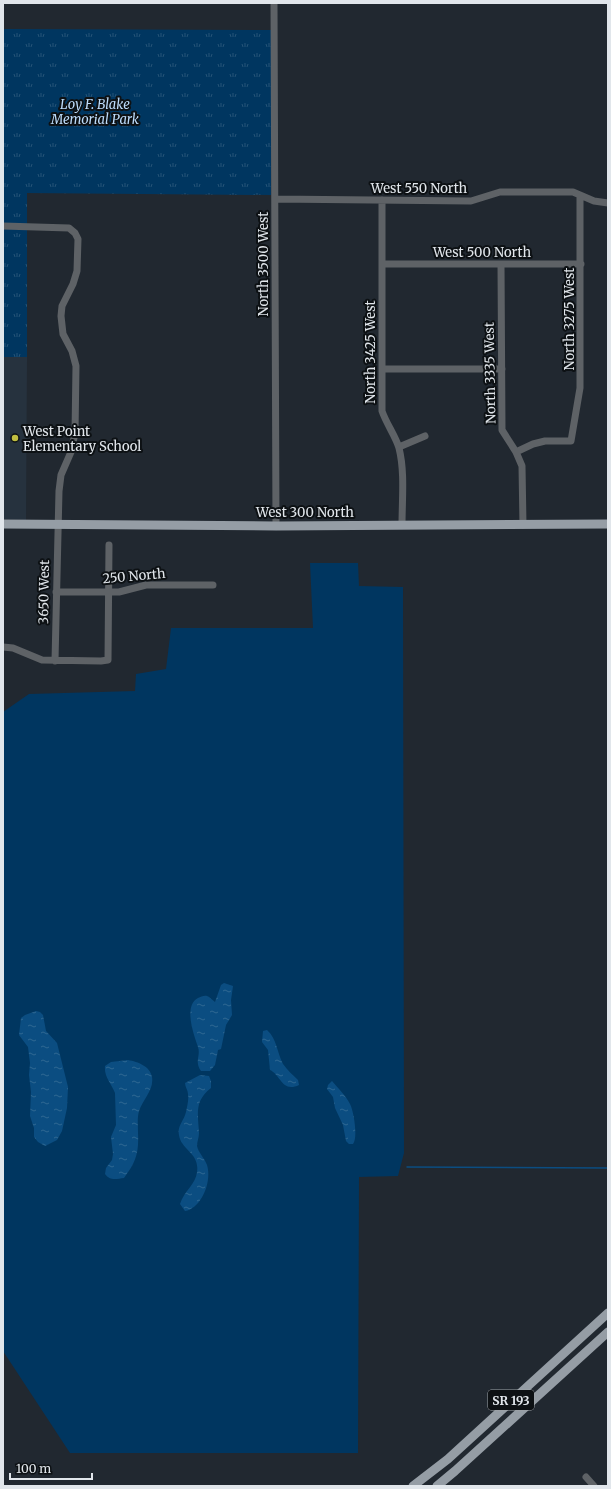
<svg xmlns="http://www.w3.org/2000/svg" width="611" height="1489" viewBox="0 0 611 1489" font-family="Merriweather,serif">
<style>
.built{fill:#26323e}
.green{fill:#003660}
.park{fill:url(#park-tufts)}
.water{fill:url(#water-ripples)}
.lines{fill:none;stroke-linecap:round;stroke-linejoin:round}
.stream{stroke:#0b4d81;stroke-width:1.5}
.minor{stroke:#5e6266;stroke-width:7}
.major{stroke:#959da5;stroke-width:9}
.poi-dot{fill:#c0be40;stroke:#0d1114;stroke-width:1.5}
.labels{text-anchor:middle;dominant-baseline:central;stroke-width:4;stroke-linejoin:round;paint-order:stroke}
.shield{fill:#0d1114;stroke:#a1a6aa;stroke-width:1}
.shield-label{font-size:12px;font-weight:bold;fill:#e1e6eb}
.park-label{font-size:13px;font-style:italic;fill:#bddcfb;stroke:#0d1114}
.street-label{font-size:13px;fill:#e1e6eb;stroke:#0d1114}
.poi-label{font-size:13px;fill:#e1e6eb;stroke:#0d1114;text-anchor:start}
</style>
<defs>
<pattern id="park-tufts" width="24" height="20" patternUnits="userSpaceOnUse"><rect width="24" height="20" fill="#003660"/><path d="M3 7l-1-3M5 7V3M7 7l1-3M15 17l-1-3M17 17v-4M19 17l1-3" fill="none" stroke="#255377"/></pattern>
<pattern id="water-ripples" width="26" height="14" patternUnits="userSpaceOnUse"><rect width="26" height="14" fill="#0b4d81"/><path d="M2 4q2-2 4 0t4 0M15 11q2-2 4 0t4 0" fill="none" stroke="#2e6793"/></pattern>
</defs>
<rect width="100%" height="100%" fill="#212830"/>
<path class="built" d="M3,357H27L26,520L3,519Z"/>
<path class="green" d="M310,563H358L359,586L403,587L404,1153L398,1176L359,1177L358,1453H70L3,1351V712L29,694L135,691L136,674L166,669L171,628H313Z"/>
<path class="park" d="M3,29L271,30V195L27,193V357H3Z"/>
<path class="water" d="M224,983L233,986L231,1000L232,1015L226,1025L221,1049L218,1050L215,1065L210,1071H201C194,1061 201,1056 198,1047C194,1035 183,1006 198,998C201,997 204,995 207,996C210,997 212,1000 215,1002L221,985Z
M36,1011L40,1012L43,1015L46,1031L57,1043L68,1087L67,1108L62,1131L57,1140L45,1146L38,1142L34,1137V1128L30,1116L31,1092L29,1075L30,1063L28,1047L19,1035L21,1018L25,1015Z
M267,1030C277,1039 277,1053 283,1064C287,1070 293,1075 298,1080L299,1085C282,1093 281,1075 270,1070L268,1050L262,1042L263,1031Z
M128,1060C138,1062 150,1066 152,1077C154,1090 143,1099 139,1111C137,1118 138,1126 138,1133C139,1153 136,1162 124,1178C116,1179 110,1181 105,1174L106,1168L112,1160L113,1154L111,1137L116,1125L115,1093C111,1083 104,1077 105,1066L111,1062Z
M200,1075L209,1076L211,1081V1088C194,1101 198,1114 199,1133C199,1137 197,1142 197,1146C198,1152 205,1159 207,1165C212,1181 202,1208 185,1211L180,1204C184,1191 196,1184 197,1172C200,1153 181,1150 179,1135C177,1126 184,1121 186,1112C187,1107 189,1100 188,1094C188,1090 185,1087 185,1083Z
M332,1081C338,1088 346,1096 350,1104C354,1112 358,1138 353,1144H349L346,1141L343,1125L335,1108L333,1097L327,1089L328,1085Z"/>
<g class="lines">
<path class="stream" d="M407,1167L608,1168"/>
<path class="minor" d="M274,3L276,526
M275,199L471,201L500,192H573L594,201L608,203
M382,200V411C386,423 396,437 399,448C405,472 402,500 402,525
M3,226L69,228L75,233L78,239L77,271L73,284L62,306L61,316L63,334L72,351L76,366L75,433L71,452L61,475L59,491L55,661
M382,264H581
M501,264L502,430L516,452L522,466L523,525
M382,369H502
M399,447L425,436
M516,452L533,444L545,441H571L580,388V195
M56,592H119L146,585H213
M3,647L13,648L42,660L101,661L108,660L109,545
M586,1477L594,1486"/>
<path class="major" d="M3,524L276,526L608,524
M413,1486L448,1459L608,1313
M437,1486L455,1471L608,1332"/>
</g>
<circle class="poi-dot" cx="15" cy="438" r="4"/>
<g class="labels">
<rect class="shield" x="488" y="1390" width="46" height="20" rx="3"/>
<g class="shield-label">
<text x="511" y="1400">SR 193</text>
</g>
<g class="park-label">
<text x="95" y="104">Loy F. Blake<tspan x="95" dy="15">Memorial Park</tspan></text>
</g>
<g class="street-label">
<text x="419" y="188">West 550 North</text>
<text x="482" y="252">West 500 North</text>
<text transform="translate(263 264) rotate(-90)">North 3500 West</text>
<text transform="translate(569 319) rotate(-90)">North 3275 West</text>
<text transform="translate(370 352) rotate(-90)">North 3425 West</text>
<text transform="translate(490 373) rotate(-91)">North 3335 West</text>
<text x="305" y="512">West 300 North</text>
<text transform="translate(134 576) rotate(-5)">250 North</text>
<text transform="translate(44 592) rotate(-89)">3650 West</text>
</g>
<g class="poi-label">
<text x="23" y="431">West Point<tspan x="23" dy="15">Elementary School</tspan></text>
</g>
</g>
<rect width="611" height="1489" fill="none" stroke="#e1e6eb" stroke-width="8"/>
<path d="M10 1473v6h82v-6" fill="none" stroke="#e1e6eb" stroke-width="2"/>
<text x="16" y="1473" font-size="12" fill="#e1e6eb" stroke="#0d1114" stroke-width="3" paint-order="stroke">100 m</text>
</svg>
